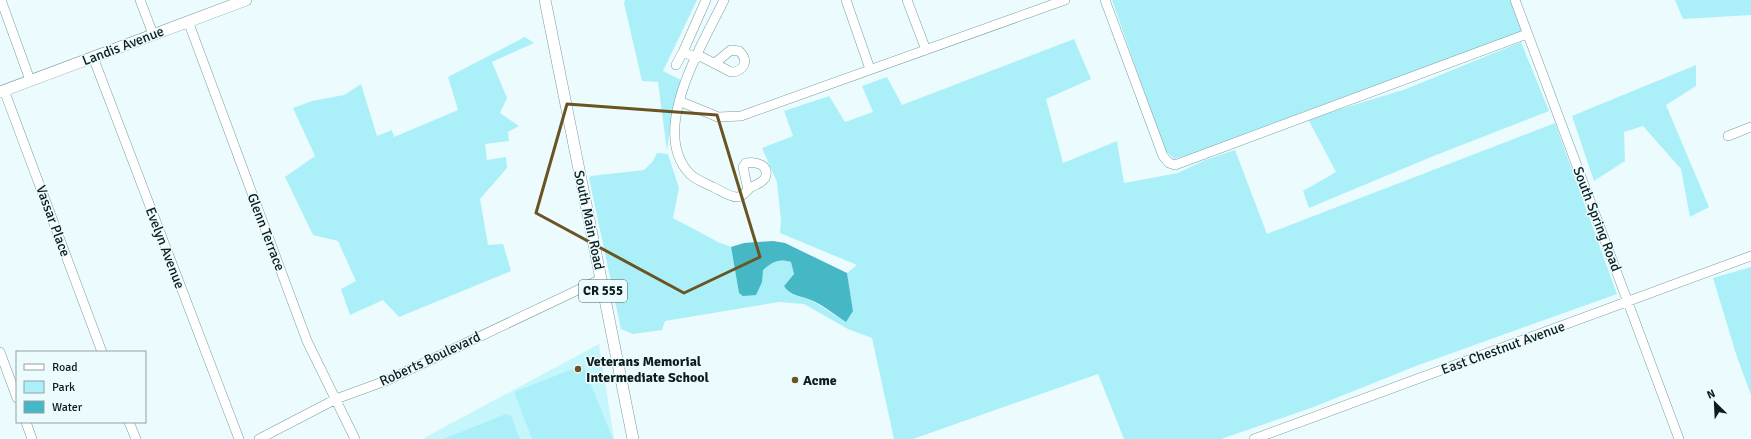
<svg xmlns="http://www.w3.org/2000/svg" width="1751" height="439" viewBox="0 0 1751 439" font-family="Signika,sans-serif">
<style>
.built{fill:#c4f6fc}
.green{fill:#abf0f8}
.water{fill:#46b7c4}
.lines{fill:none;stroke-linecap:round;stroke-linejoin:round}
.minor-casing{stroke:#789ea2;stroke-width:10}
.major-casing{stroke:#789ea2;stroke-width:12}
.minor{stroke:#fff;stroke-width:9}
.major{stroke:#fff;stroke-width:11}
.marked{fill:none;stroke:#6b5424;stroke-width:3;stroke-linejoin:round}
.poi-dot{fill:#6b5424;stroke:#ecfbfd;stroke-width:1.5}
.labels{text-anchor:middle;dominant-baseline:central;stroke-width:3;stroke-linejoin:round;paint-order:stroke}
.shield{fill:#ecfbfd;stroke:#505f60;stroke-width:1}
.shield-label{font-size:13px;font-weight:bold;fill:#0d1c1d}
.street-label{font-size:14px;fill:#0d1c1d;stroke:#ecfbfd}
.poi-label{font-size:14px;font-weight:bold;fill:#0d1c1d;stroke:#ecfbfd;text-anchor:start}
</style>
<rect width="100%" height="100%" fill="#ecfbfd"/>
<path class="built" d="M599,344L614,439H422L508,393Z"/>
<path class="green" d="M625,0H697L663,71L683,81V83L672,112L667,151L658,82L642,81L624,3Z
M1112,0H1510L1522,31L1188,155L1174,159L1164,149Z
M1675,0H1751V15L1683,19Z
M525,37L534,43L492,62L507,98L500,113L519,126L508,132L509,141L485,144L487,160L506,157L507,168L480,199L488,245L503,244L511,271L399,317L383,300L350,315L341,289L356,281L338,241L313,235L285,177L315,156L293,108L312,101L344,95L361,84L377,136L392,130L394,137L458,110L448,77Z
M1074,39L1091,79L1046,99L1063,163L1117,141L1124,183L1178,173L1205,160L1235,150L1267,234L1555,123L1617,294L1416,366L1311,408L1221,439H1124L1098,374L913,439H894L872,338L848,329L804,304L779,302L665,321L662,330L633,334L621,329L589,178L591,176L644,170L653,161L657,153L668,154L679,188L673,218L718,242L731,247L739,293L762,282V270C772,262 779,258 791,262L794,274L784,286L798,296L811,300L846,322L853,311L847,273L857,265L780,233L781,221L777,182L762,148L793,136L784,111L829,96L845,122L873,112L862,86L887,77L902,105Z
M1521,42L1549,111L1431,157L1309,208L1303,191L1336,172L1308,119L1406,89Z
M1696,65V86L1666,105L1709,207L1690,217L1681,169L1643,126L1624,132L1625,161L1594,181L1572,116Z
M1751,267V395L1736,354L1713,278Z
M583,365L613,439H532L514,392Z
M506,414L511,416L520,439H443Z"/>
<path class="water" d="M773,241L785,243L847,273L853,311L846,322C835,315 823,305 811,300C802,296 790,296 784,286L794,274L791,262C779,258 772,262 763,270L762,282L756,295L743,296L739,293L731,247L744,243Z"/>
<g class="lines">
<defs>
<path id="minor" d="M1,0L30,80
M140,0L153,34
M724,0C703,44 648,131 690,174C696,180 705,183 713,187C720,190 731,198 738,197C744,196 746,191 750,188C755,185 762,183 765,178C771,165 755,161 746,163L743,167L748,190
M846,0L870,69
M907,0L926,50
M1105,0L1163,156L1169,163L1175,165L1527,34
M1515,0L1679,439
M188,21L307,341L355,439
M683,52L706,0
M698,55L731,72C743,72 750,61 739,51L731,50L715,63
M93,57L239,439
M676,65L683,52L697,58
M4,90L102,352
M679,101L718,117L741,116L1065,0
M1728,136L1751,127
M0,352L17,398
M26,422L32,439
M129,422L136,439
M259,439L336,399L388,380L601,279
M1254,439L1751,256"/>
<path id="major" d="M545,0L633,439
M0,92L246,0"/>
</defs>
<use href="#minor" class="minor-casing"/>
<use href="#major" class="major-casing"/>
<use href="#minor" class="minor"/>
<use href="#major" class="major"/>
</g>
<path class="marked" d="M567,104L717,115L760,257L684,293L536,213Z"/>
<g class="poi-dot">
<circle cx="578" cy="369" r="4"/>
<circle cx="795" cy="380" r="4"/>
</g>
<g class="labels">
<rect class="shield" x="579" y="280" width="48" height="22" rx="3"/>
<g class="shield-label">
<text x="603" y="291">CR 555</text>
</g>
<g class="street-label">
<text transform="translate(123 46) rotate(-21)">Landis Avenue</text>
<text transform="translate(1597 219) rotate(69)">South Spring Road</text>
<text transform="translate(589 220) rotate(78)">South Main Road</text>
<text transform="translate(53 221) rotate(70)">Vassar Place</text>
<text transform="translate(266 232) rotate(69)">Glenn Terrace</text>
<text transform="translate(165 248) rotate(69)">Evelyn Avenue</text>
<text transform="translate(1503 348) rotate(-20)">East Chestnut Avenue</text>
<text transform="translate(430 359) rotate(-25)">Roberts Boulevard</text>
</g>
<g class="poi-label">
<text x="586" y="361">Veterans Memorial<tspan x="586" dy="16">Intermediate School</tspan></text>
<text x="803" y="380">Acme</text>
</g>
</g>
<rect x="16" y="351" width="130" height="72" fill="#ecfbfd" stroke="#93a2a3"/>
<rect x="24" y="364" width="20" height="6" fill="#ffffff" stroke="#93a2a3"/>
<text x="52" y="371" font-size="12" fill="#0d1c1d">Road</text>
<rect x="24" y="381" width="20" height="12" fill="#abf0f8" stroke="#93a2a3"/>
<text x="52" y="391" font-size="12" fill="#0d1c1d">Park</text>
<rect x="24" y="401" width="20" height="12" fill="#46b7c4" stroke="#93a2a3"/>
<text x="52" y="411" font-size="12" fill="#0d1c1d">Water</text>
<g transform="translate(1715 403) rotate(336)" stroke="#ecfbfd" stroke-width="3" paint-order="stroke">
<path d="M0-3L7 15L0 10L-7 15Z" fill="#0d1c1d"/>
<text y="-6" font-size="11" font-weight="bold" text-anchor="middle" fill="#0d1c1d">N</text>
</g>
</svg>
